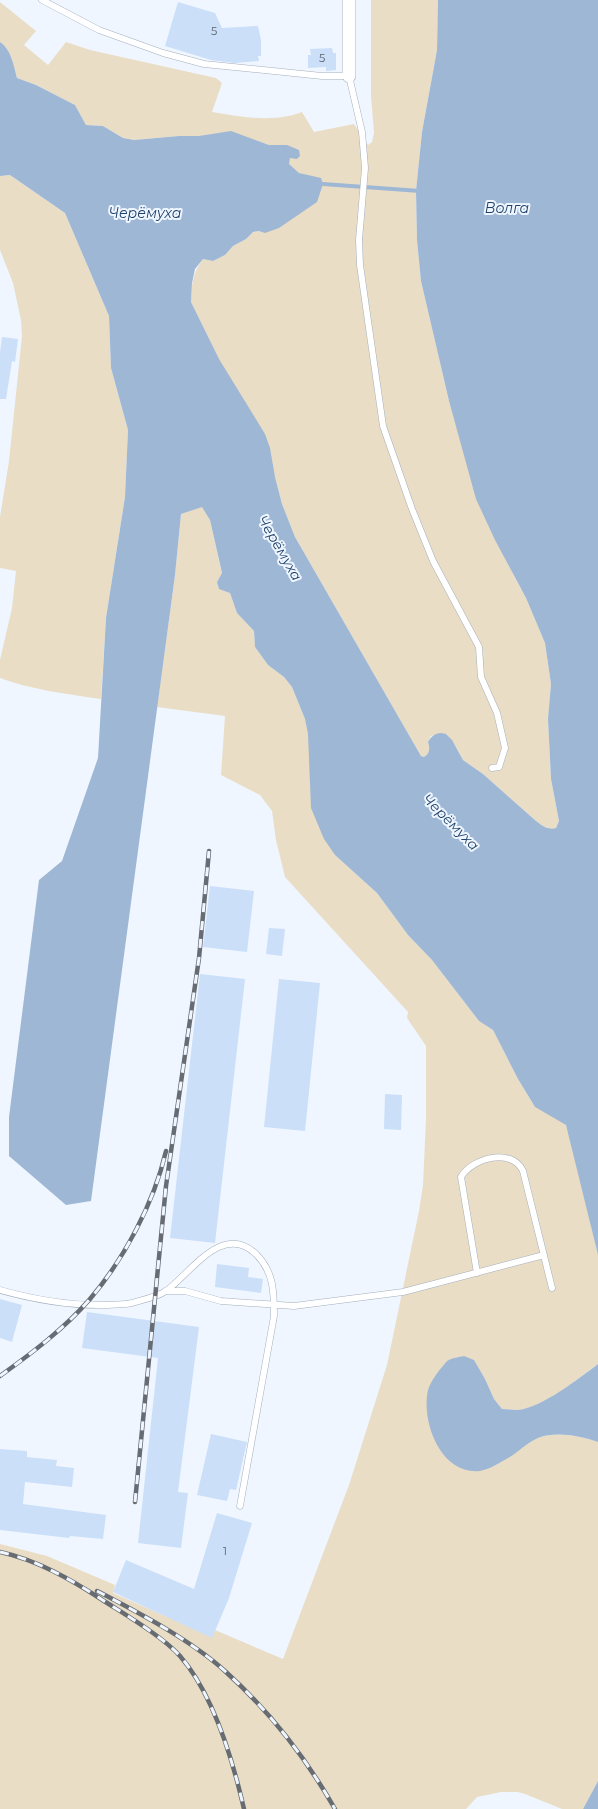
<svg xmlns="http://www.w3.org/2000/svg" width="598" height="1809" viewBox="0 0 598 1809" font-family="Montserrat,sans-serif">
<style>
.green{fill:#eaddc5}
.water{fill:#9eb7d5}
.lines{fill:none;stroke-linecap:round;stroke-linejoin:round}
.stream{stroke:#9eb7d5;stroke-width:4}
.building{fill:#cbdff9}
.lane-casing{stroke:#a4afbd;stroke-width:7}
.street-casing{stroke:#a4afbd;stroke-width:14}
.lane{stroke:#fff;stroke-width:6}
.street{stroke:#fff;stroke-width:13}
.rail-casing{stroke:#676c73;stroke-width:4.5}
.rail{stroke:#eff6ff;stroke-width:3;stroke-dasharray:9;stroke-linecap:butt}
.labels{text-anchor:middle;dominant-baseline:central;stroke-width:4;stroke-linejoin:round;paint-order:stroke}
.number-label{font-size:11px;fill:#58616c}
.water-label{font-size:14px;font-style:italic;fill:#1d416a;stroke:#eff6ff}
</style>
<rect width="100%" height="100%" fill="#eff6ff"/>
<path class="green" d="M371,0H438L437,50L422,132L416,191L417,240L421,281L449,401L461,442L514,576L526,598L545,643L551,684L548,720L551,779L559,821L556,828C547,830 543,826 536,821L483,774L463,760L456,747L444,733L431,736L428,742C430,749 430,753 424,757L421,756L295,537L282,504L275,477L191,302C192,284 192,274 203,259L213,261L225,255L233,246L246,239L253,232L279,228L289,219L305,175L299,173L288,164L290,158L287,145H269L254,140L199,136H179L134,140L123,138L103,126L86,125L75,105L36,85L17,78C14,66 11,49 0,42V2L36,31L24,45L48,65L66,42L90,50L216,78L222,83L212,112C241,117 274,123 302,112L314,132L354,124L368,145L372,142L374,133L371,96Z
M10,175L65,213L109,316L111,368L128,430L125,497L106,618L101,699C67,694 33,690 0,678V660L12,608L16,571L0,568V517L9,461L22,336L21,320L13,283L0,250V176Z
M202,506L210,520L222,574L217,582L230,593L237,613L254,631L255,647L268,665L284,677L292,687L305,719L335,855L377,893L408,935L432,960L479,1021L493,1030L518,1079L535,1107L560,1120L566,1125L569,1134L598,1255V1364C575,1380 546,1407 518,1410C513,1410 507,1409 502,1409L494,1399L485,1379L464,1356L449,1360L437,1373L496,1465C510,1457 523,1445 538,1438C555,1431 581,1436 598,1442V1781L583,1809H562L525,1794L518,1792H501L477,1797L466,1809H0V1544L47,1556L115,1585L113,1593L165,1616L215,1630L283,1659L349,1485L387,1365L419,1211L423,1185L426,1119V1046L407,1018L408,1012L285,877L276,840L272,811L260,795L221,775L225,716L157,707L175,575L181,514Z"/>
<path class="water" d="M438,0H598V1255L566,1125L535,1107L518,1079L493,1030L479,1021L432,960L408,935L377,893L335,855L324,839L311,808L308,734L305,719L292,687L284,677L268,665L255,647L254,631L237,613L230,593L219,589L217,582L222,573L210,520L202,507L181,514L175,575L91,1201L66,1205L9,1156V1117L39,880L62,861L98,758L106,618L125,497L128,430L111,368L109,316L65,213L10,175L0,176V42C11,49 14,66 17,78L36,85L75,105L86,125L103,126L123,138L134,140L179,136H199L231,131L269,145H287L299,150L300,156L297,159L290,158L289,164L299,173L321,178L323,184L317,202L279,228L265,233L259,231L253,232L246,239L233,246L225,255L213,261L203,259L195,269L192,283L191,302L219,359L265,434L270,448L275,477L282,504L295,537L421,756L424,757C430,753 430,749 428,742C432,735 438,731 446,734L452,740L463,760L483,774L536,821C543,826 547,830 556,828L559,821L551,779L548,719L551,684L545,643L526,598L495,540L476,499L449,401L421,281L417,240L416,191L422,132L437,50Z
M464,1356L474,1360L485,1379L494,1399L502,1409C507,1409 513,1410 518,1410C543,1407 578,1379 598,1364V1442C580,1436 556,1431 538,1438C529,1442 521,1449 513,1455C503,1461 491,1469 480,1471C440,1475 421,1421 428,1390C431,1381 437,1373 442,1367C444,1365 446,1361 449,1360C452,1358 459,1357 464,1356Z
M598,1781V1809H583Z"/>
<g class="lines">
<path class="stream" d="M323,184L420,191"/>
</g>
<path class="building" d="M178,2L215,13L222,28L258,26L261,40V56H258L259,61L234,63L211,60L165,46Z
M332,48L333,53H336V70L326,71V67L308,68V55H311L310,49Z
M2,337L18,339L15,362L12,361L6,399H0V352Z
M210,886L254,891L247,952L203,947Z
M269,928L285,929L282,956L266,954Z
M200,974L245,979L215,1243L170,1238Z
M279,979L320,983L305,1131L264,1127Z
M385,1094L402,1095L401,1130L384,1129Z
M217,1264L249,1268L248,1277L263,1279L261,1293L215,1287Z
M0,1299L22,1305L12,1342L0,1338Z
M87,1312L199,1327L178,1492L188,1493L181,1548L138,1543L158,1358L82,1348Z
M211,1434L247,1442L236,1490L230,1489L227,1501L197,1495Z
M0,1449L27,1451V1457L57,1460L56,1466L74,1468L72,1487L25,1482L23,1504L106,1515L103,1539L70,1536L69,1538L0,1530Z
M217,1513L252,1523L229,1598L212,1638L113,1592L126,1560L194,1589Z"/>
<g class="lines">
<defs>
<path id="lane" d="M42,0L99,30L163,53L204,64L322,76H349L362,132L365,168L359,240L360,265L383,426L412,509L433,561L479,647L481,677L497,713L505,748L499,767L492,768
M477,1273L461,1177C472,1158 512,1147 523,1171L552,1288
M0,1290C36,1300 70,1306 107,1305C115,1304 124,1305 132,1303C142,1300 157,1297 166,1291C191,1273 222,1222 256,1254C274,1272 274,1292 274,1316L240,1506
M165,1291H185L221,1301L294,1306L403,1292L544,1255"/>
<path id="street" d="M349,0V76"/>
</defs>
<use href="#lane" class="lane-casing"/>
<use href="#street" class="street-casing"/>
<use href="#lane" class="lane"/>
<use href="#street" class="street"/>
<defs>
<path id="rail" d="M0,1376C32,1353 64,1329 90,1299C124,1259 154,1203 166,1151
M135,1502L166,1186L199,958L209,851
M0,1552C37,1560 70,1579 101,1599C124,1614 162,1636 180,1656C213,1694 233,1761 244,1809
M97,1591C139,1613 191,1640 226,1672C269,1711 306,1758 335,1809"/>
</defs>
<use href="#rail" class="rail-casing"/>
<use href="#rail" class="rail"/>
</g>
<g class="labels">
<g class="number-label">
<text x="214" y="31">5</text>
<text x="322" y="58">5</text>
<text x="225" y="1551">1</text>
</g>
<g class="water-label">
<text x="507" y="208">Волга</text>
<text x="145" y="213">Черёмуха</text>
<text transform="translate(280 548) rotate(60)">Черёмуха</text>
<text transform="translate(451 822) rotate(45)">Черёмуха</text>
</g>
</g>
</svg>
